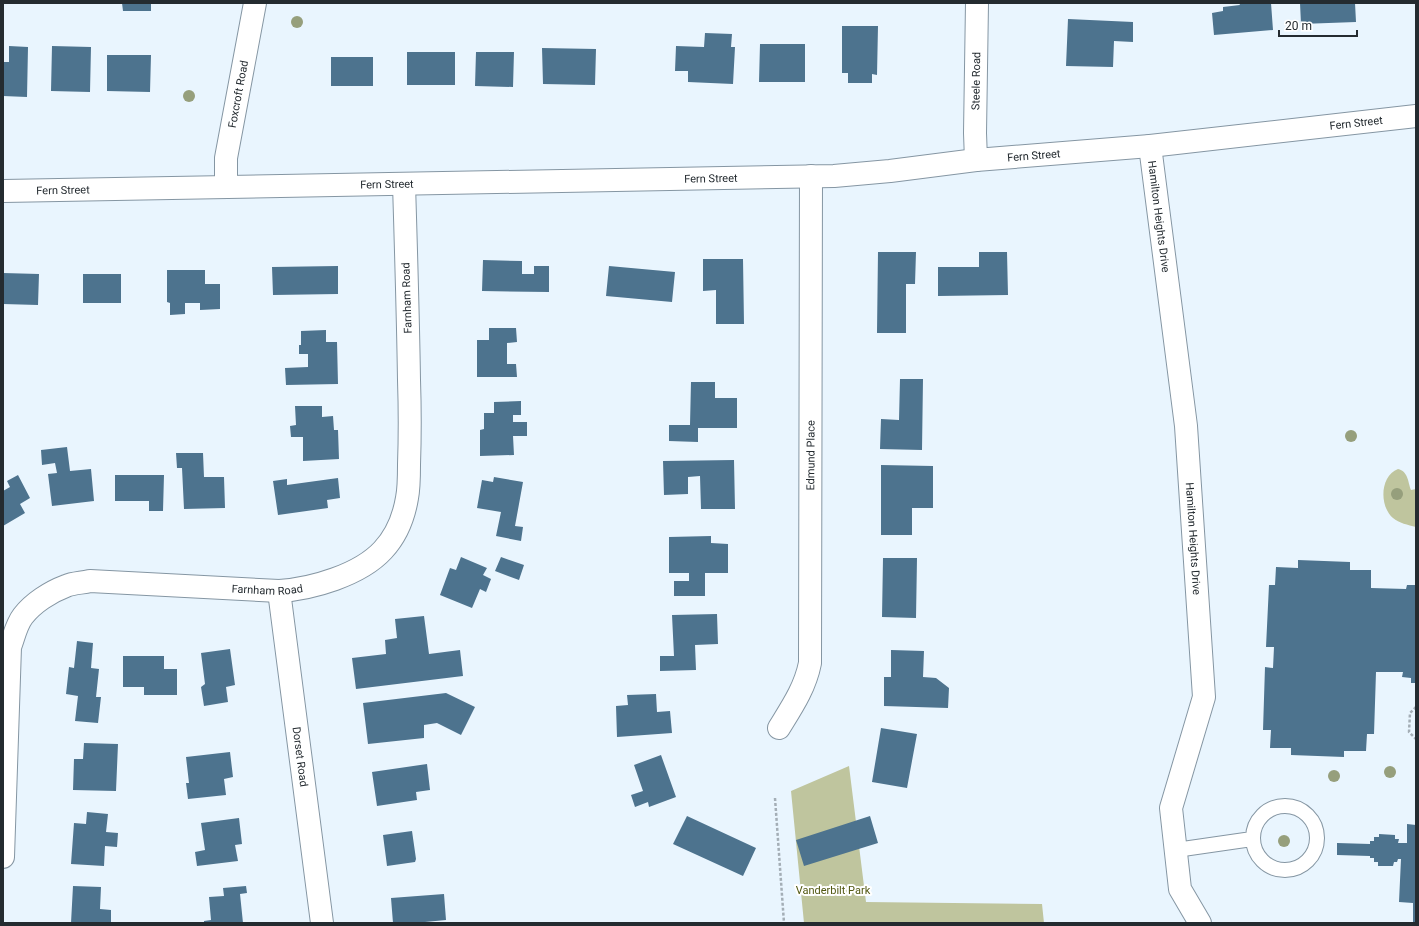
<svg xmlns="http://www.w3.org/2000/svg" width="1419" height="926" viewBox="0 0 1419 926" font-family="Roboto,sans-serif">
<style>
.green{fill:#bfc59e}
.building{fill:#4d738e}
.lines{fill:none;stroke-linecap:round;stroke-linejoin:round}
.lane-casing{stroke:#8596a3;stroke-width:16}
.street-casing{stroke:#8596a3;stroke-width:24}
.secondary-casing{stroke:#8596a3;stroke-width:24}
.path{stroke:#a4aeb6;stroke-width:2.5;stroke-dasharray:3 2;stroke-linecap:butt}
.lane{stroke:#fff;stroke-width:14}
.street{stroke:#fff;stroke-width:22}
.secondary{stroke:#fff;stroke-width:22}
.tree{fill:#969f7c}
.labels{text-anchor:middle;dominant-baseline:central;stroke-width:4;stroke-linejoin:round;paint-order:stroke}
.street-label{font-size:11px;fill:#242b30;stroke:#fff}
.park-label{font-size:11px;fill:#525812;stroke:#fff}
</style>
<rect width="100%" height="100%" fill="#e9f5fe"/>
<path class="green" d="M1398,469C1408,471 1408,482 1411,490L1416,489V527C1408,525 1399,523 1393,518C1379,506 1380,476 1398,469Z
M849,766L866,902L1042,904L1044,923H804L791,791Z"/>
<path class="building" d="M122,3H151V11H123Z
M1239,3H1271L1273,30L1214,35L1212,13L1223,11V7L1240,5Z
M1300,3H1355L1356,22L1301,24Z
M1068,19L1133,22V42L1114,41L1113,67L1066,66Z
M842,26H878L877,75L872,74V83H848V73H842Z
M705,33L732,34L731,47H735L733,84L688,82V71H675L676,46L704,47Z
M760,44H805V82H759Z
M9,46L28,47L27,97L3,96V62H9Z
M52,46L91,47L90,92L51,91Z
M542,48L596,49L595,85L543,84Z
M407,52H455V85H407Z
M476,52H514L513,87L475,86Z
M107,55H151L150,92L107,91Z
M331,57H373V86H331Z
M878,252H916L915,284H906V333H877Z
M979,252H1007L1008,295L938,296V267H979Z
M703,259H743L744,324H716V290L703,291Z
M483,260L522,261V274H534V266H549V292L482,291Z
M338,266V294L273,295L272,267Z
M609,266L675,272L672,302L606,296Z
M167,270H205V284H220V309L200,310V303H185V314L170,315V303L167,302Z
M3,273L39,274L38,305L3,304Z
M83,274H121V303H83Z
M489,328H516L517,342L507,343V364H516L517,377H477V340H489Z
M326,330V342H337L338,384L286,385L285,368L308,367V354H299V345H301V331Z
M900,379H923L922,450L880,449L881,419L899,420Z
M691,382H715V398H737V428H698V442L669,441V425H690Z
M521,401V415H513V422H527V436H513L514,455L480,456V430L484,429V413H494V402Z
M295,406H322V417L333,416L334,430H338L339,459L303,461V437H291L290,426L296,425Z
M67,447L70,471L91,469L94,501L52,506L48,474L57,473L55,463L42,465L41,450Z
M176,453H203L204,477H224L225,508L184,509L182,468H177Z
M734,460L735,509H701L700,476L688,477V494L664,495L663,461Z
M881,465L933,466V508H912V535H881Z
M18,475L30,498L20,504L25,513L3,526V491L10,487L7,481Z
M115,475H164L163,511H149V501H115Z
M494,477L523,482L515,526L523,527L521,541L496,536L501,512L477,508L482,480L493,482Z
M338,478L340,498L327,500L328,508L278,515L273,481L287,479V485Z
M711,536V543L728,544V573H705V596H674V581H689V573H669V537Z
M461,557L487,568L483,575L491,579L486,592L480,589L472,608L440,595L450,568L456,570Z
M501,557L524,565L519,580L495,571Z
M883,558H917L916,618L882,617Z
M1298,560L1350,562V570H1371V588L1406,589L1407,585H1416V683H1411V678L1402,677L1403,672H1376L1374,734H1367L1366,751H1344V757L1291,755V748H1270L1271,730H1263L1265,667L1273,668L1274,647H1266L1269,585H1275L1276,567L1298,568Z
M717,614L718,644L695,645L696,670L660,671V656H674L672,615Z
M424,616L429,654L460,650L463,676L356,689L352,658L386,654L385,640L397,638L395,619Z
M77,641L93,643L91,668L99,669L96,697H101L98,723L75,721L78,696L66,694L69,667L74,668Z
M230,649L235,685L226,687L228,702L204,706L201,687L205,684L201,653Z
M891,650L924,651L923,677L936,678L949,688L948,708L884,706V677H891Z
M123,656H164V669H177V695H144V687H123Z
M446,693L475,707L461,735L437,723L424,725V738L368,744L363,703Z
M656,694L657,712L670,711L672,733L617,737L616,706L628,705L627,695Z
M881,728L917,734L907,788L872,782Z
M84,743L118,744L116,791L73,790L74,759H83Z
M230,752L233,777L224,779L226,795L188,799L186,783H189L186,757Z
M661,755L676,797L649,807L648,802L635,807L631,795L643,791L634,765Z
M427,764L430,790L416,792L417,800L377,806L372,772Z
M87,812L108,814L106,832L118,833L117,847L105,846L104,866L71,864L74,823L86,824Z
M687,816L756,848L743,876L673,844Z
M870,816L878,843L804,866L796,840Z
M239,818L242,844L235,845L238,861L197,866L195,852L205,850L201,823Z
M1407,824L1416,825V923H1413V903L1399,902L1401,859H1398L1397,862H1394L1393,866H1378V862H1374V858H1370V856L1337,855V843L1370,844V841H1374V837H1379V834L1395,835V839H1399L1398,843H1407Z
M412,831L416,859L415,862L387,866L383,835Z
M73,886L101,887L100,909L111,910V923H71Z
M246,886L247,893L240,894L243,923H204V921L211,920L209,897L224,896L223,888Z
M444,894L446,920L425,922V923H393L391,898Z"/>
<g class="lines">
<defs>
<path id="lane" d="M1253 838a32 32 0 1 1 64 0a32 32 0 1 1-64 0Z
M1176,850L1252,839"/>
<g id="street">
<path id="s1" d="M1150,146L1186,426L1204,697L1171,808L1180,889L1200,923"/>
<path id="s2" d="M226,186V158L255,3"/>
<path id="s3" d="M279,591L322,923"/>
<path id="s4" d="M779,728C792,707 805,688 810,663L811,176"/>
<path id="s5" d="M3,857L10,647C14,637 16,625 23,616C33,603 50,592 66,586C73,583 82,583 90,581L279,591C312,589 360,575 383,550C396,536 404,516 407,498C409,488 409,476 409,465C410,436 410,409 409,380C408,315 406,249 404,184"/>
</g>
<g id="secondary">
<path id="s6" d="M976,160L975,133L977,3"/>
<path id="s7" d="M3,191L834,176L890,171L976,160L1150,146L1416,116"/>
</g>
</defs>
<use href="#lane" class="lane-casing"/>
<use href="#street" class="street-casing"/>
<use href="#secondary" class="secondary-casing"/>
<path class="path" d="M1416,707L1410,713L1409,732L1416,739
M775,798L784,923"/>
<use href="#lane" class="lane"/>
<use href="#street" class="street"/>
<use href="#secondary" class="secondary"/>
</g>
<g class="tree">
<circle cx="297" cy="22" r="6"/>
<circle cx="189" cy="96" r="6"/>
<circle cx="1351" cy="436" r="6"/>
<circle cx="1397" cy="494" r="6"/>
<circle cx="1390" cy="772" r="6"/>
<circle cx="1334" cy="776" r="6"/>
<circle cx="1284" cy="841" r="6"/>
</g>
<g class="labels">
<g class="street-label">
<text stroke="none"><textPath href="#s6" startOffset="79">Steele Road</textPath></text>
<text stroke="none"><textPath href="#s2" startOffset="93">Foxcroft Road</textPath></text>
<text stroke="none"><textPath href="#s7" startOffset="1356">Fern Street</textPath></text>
<text stroke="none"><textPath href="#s7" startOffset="1032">Fern Street</textPath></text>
<text stroke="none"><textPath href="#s7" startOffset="708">Fern Street</textPath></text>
<text stroke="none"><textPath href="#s7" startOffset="384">Fern Street</textPath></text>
<text stroke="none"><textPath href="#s7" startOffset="60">Fern Street</textPath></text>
<text stroke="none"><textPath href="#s1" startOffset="71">Hamilton Heights Drive</textPath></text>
<text transform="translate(407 298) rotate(-92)">Farnham Road</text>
<text stroke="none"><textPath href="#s4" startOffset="280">Edmund Place</textPath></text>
<text stroke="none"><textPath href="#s1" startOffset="395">Hamilton Heights Drive</textPath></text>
<text stroke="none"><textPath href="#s5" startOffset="499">Farnham Road</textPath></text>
<text stroke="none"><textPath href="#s3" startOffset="167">Dorset Road</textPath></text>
</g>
<g class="park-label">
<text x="833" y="890">Vanderbilt Park</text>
</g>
</g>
<rect width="1419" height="926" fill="none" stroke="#242b30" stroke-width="8"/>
<path d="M1279 30v6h78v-6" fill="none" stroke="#242b30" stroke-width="2"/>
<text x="1285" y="30" font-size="12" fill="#242b30" stroke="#ffffff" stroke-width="3" paint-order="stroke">20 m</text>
</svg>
